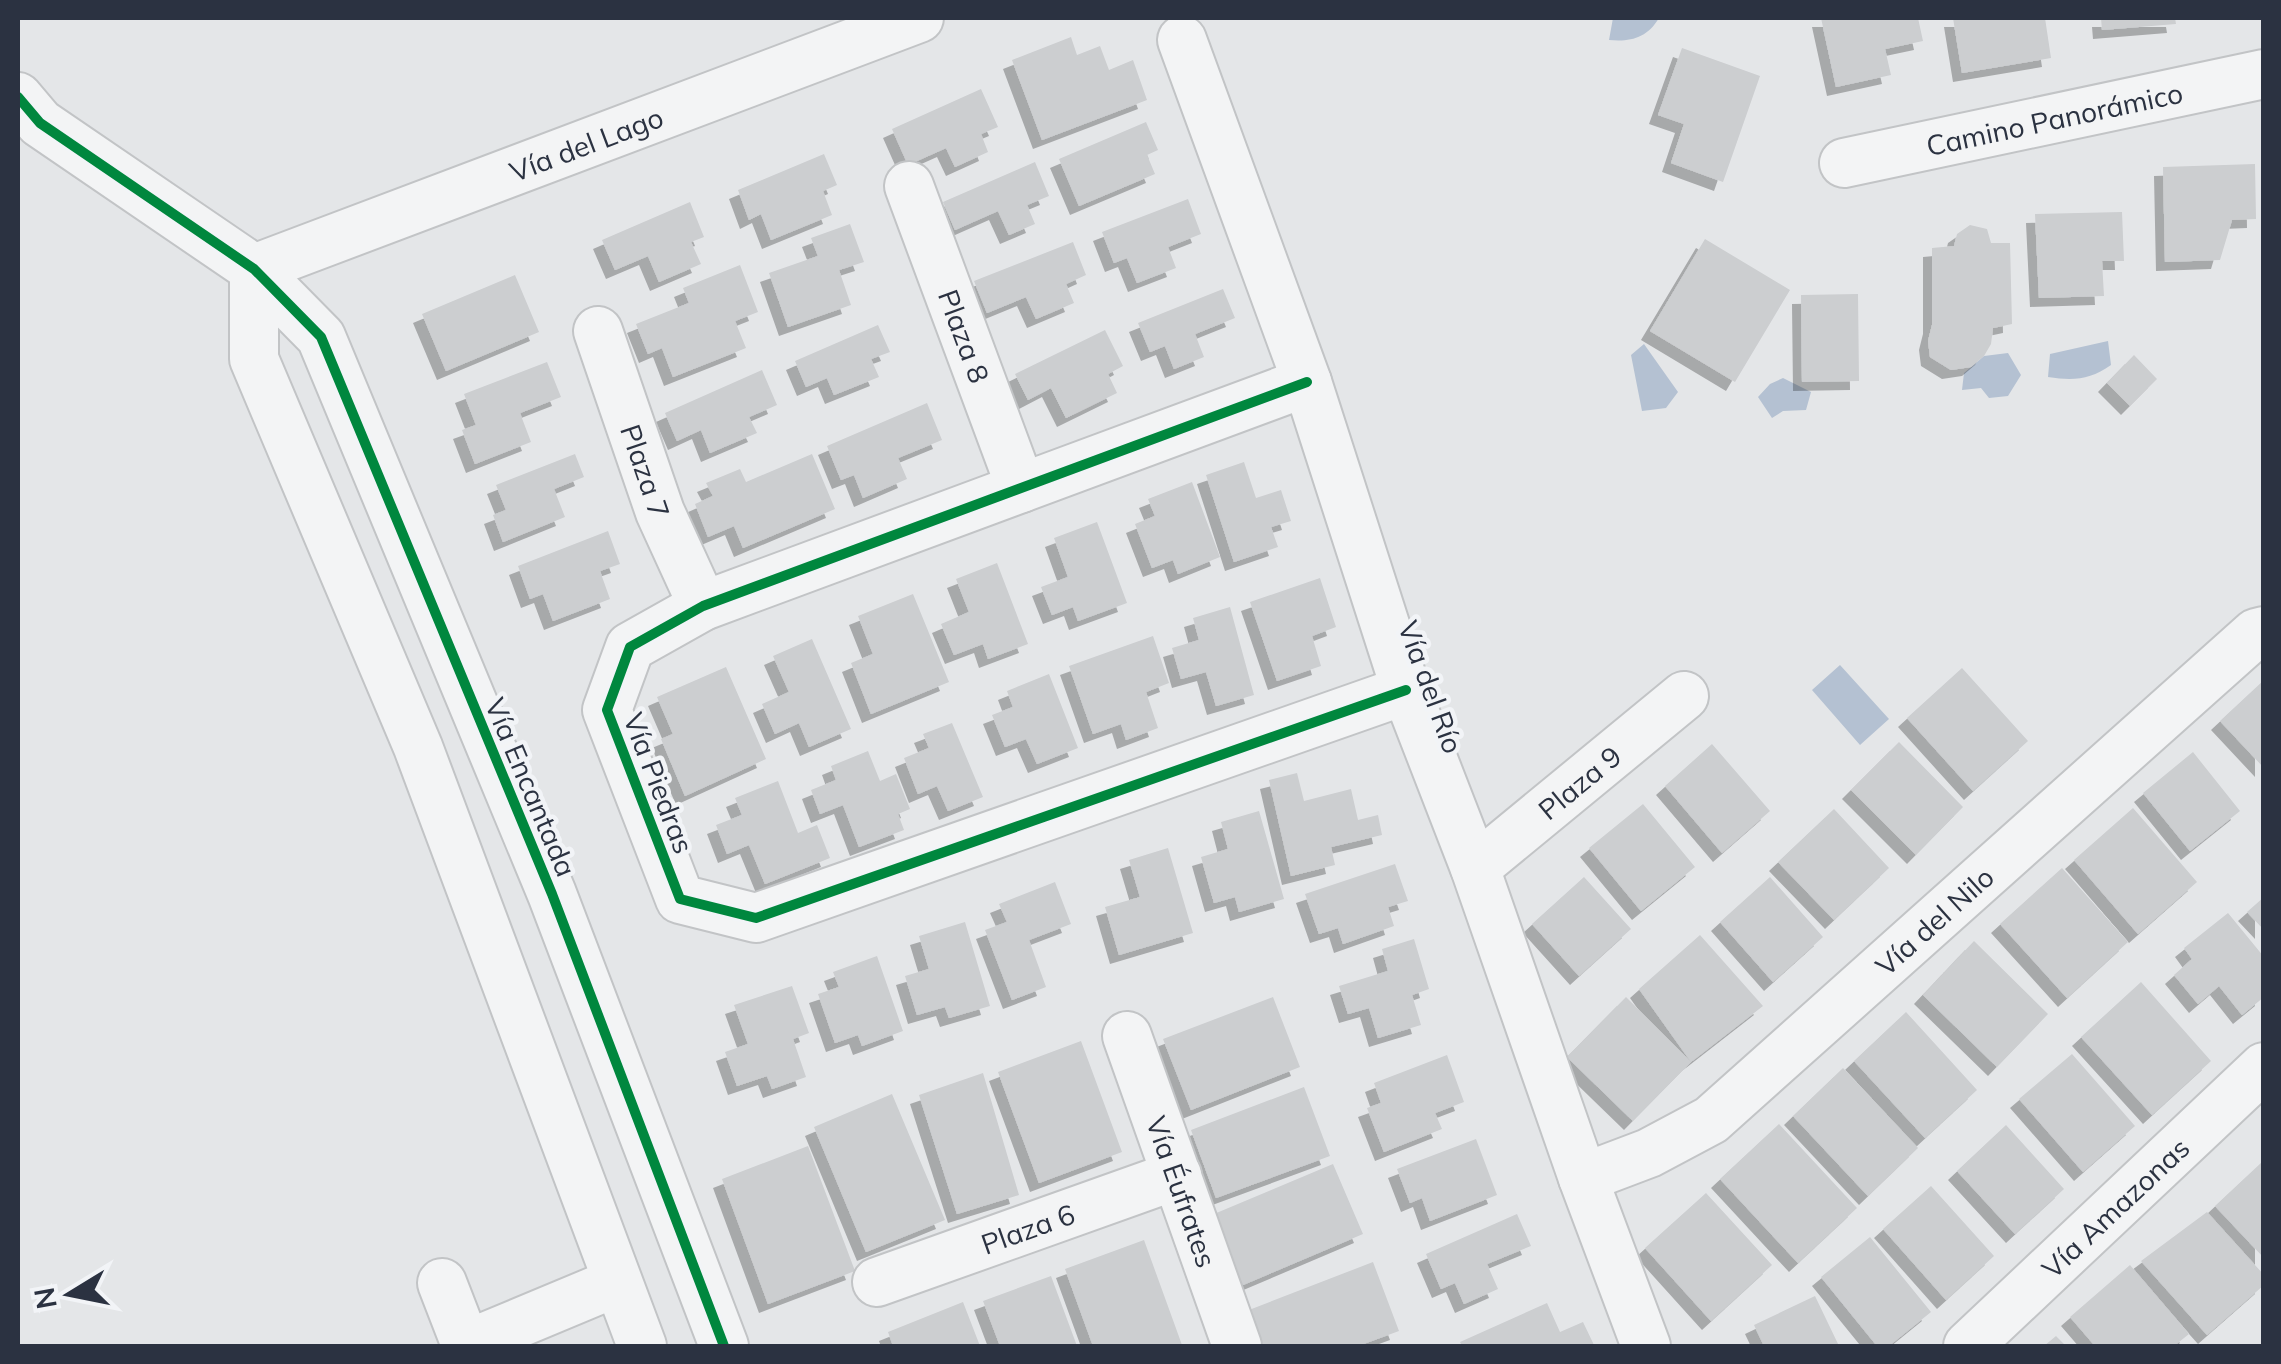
<svg xmlns="http://www.w3.org/2000/svg" width="2281" height="1364" viewBox="0 0 2281 1364" font-family="Mulish,sans-serif">
<style>
.water{fill:#b4c1d2}
.building{fill:#ccced0;filter:url(#shadow)}
.lines{fill:none;stroke-linecap:round;stroke-linejoin:round}
.street-casing{stroke:#c2c4c6;stroke-width:52}
.street{stroke:#f3f4f5;stroke-width:48}
.cycleway-casing{stroke:#f2f4f7;stroke-width:16}
.cycleway{stroke:#00873e;stroke-width:10}
.labels{text-anchor:middle;dominant-baseline:central;stroke-width:9;stroke-linejoin:round;paint-order:stroke}
.street-label{font-size:28px;fill:#2b3241;stroke:#f2f4f7}
</style>
<defs>
<filter id="shadow"><feDropShadow dx="-9" dy="9" stdDeviation="0" flood-color="#0004"/></filter>
</defs>
<rect width="100%" height="100%" fill="#e4e6e8"/>
<path class="water" d="M1613,18H1659C1647,38 1631,42 1609,40Z
M2108,341L2111,365C2090,380 2073,381 2048,377L2050,354Z
M1644,344L1678,392L1666,408L1642,411L1631,355Z
M2008,353L2021,375L2008,396L1989,398L1981,388L1962,390L1964,373L1984,356Z
M1783,378L1811,392L1806,410L1783,411L1772,418L1758,397L1770,384Z
M1840,665L1889,719L1860,745L1812,690Z"/>
<path class="building" d="M1821,18H1918L1923,41L1885,49L1891,75L1836,87Z
M1953,18H2045L2051,58L1962,73Z
M2101,18H2175L2176,24L2102,30Z
M1071,37L1077,55L1100,46L1109,70L1133,60L1147,100L1042,140L1012,60Z
M1682,48L1760,76L1723,182L1671,163L1684,124L1658,115Z
M981,89L998,127L981,134L988,152L955,167L946,148L908,165L892,129Z
M1146,122L1158,150L1147,155L1155,174L1079,206L1059,159Z
M824,154L837,185L823,191L832,215L771,240L761,214L749,220L738,190Z
M1035,162L1049,196L1027,205L1035,224L1009,235L998,211L955,230L943,202Z
M2255,164L2256,219L2232,220L2220,260L2165,262L2163,167Z
M1188,199L1201,234L1168,247L1176,268L1137,283L1127,258L1114,263L1102,232Z
M690,202L704,237L691,242L701,264L659,282L648,256L615,270L602,240Z
M2122,212L2124,261H2102L2104,296L2039,298L2035,214Z
M850,224L864,262L839,270L851,305L788,327L769,273L818,256L811,238Z
M1970,225L1987,229L1991,243H2010L2012,324L1993,328L1991,344L1984,356L1971,367L1951,370L1930,357L1928,341L1932,325V248L1954,246L1957,234Z
M1705,239L1790,290L1735,382L1650,331Z
M1073,242L1086,275L1066,284L1074,303L1036,319L1026,297L987,313L974,281Z
M740,265L758,312L735,321L746,348L673,377L662,348L648,354L636,324L689,303L683,288Z
M515,275L539,332L446,371L422,314Z
M1223,289L1235,318L1195,334L1204,357L1174,369L1165,346L1150,352L1138,323Z
M1858,294L1859,381L1802,382L1801,295Z
M878,325L890,352L871,359L879,377L834,395L827,378L806,387L795,361Z
M1105,330L1123,366L1108,374L1117,393L1066,418L1051,388L1028,400L1015,374Z
M2134,355L2157,379L2130,406L2107,383Z
M547,362L561,397L520,413L531,442L475,464L462,430L476,425L464,394Z
M762,370L777,405L749,417L757,433L710,453L701,430L677,441L665,413Z
M927,403L942,440L898,458L907,479L863,498L854,475L841,480L827,446Z
M575,454L584,477L554,489L565,517L503,542L493,515L506,510L496,485Z
M812,454L835,509L743,548L734,526L708,537L695,504L713,496L706,483L740,469L746,482Z
M1244,462L1256,498L1281,490L1291,521L1271,527L1278,547L1234,562L1206,475Z
M1192,482L1220,557L1178,574L1173,560L1152,568L1135,524L1155,516L1148,499Z
M1097,522L1127,603L1078,621L1073,607L1052,615L1041,587L1068,577L1054,538Z
M608,531L620,564L600,571L610,599L553,621L543,594L530,599L518,566Z
M997,563L1028,644L988,659L983,644L954,655L941,624L969,612L956,579Z
M1320,578L1336,627L1312,636L1321,666L1277,681L1250,602Z
M913,594L949,682L871,714L851,663L873,654L858,616Z
M1230,607L1254,695L1216,706L1206,672L1181,679L1172,648L1199,640L1193,618Z
M1153,636L1169,683L1146,692L1158,728L1126,740L1121,724L1093,734L1069,666Z
M812,639L851,729L809,747L799,723L775,734L762,704L789,692L773,656Z
M726,667L766,759L685,796L661,739L673,734L657,697Z
M1962,668L2028,741L1973,791L1907,718Z
M1049,674L1078,748L1037,764L1026,739L1005,747L992,715L1013,707L1007,691Z
M2264,680V768L2220,721Z
M952,723L983,797L948,811L937,786L918,794L904,758L929,748L923,734Z
M1899,742L1963,807L1916,855L1851,790Z
M1712,744L1770,811L1722,853L1665,786Z
M868,751L880,781L896,774L910,809L898,814L904,830L859,847L843,805L820,814L811,790L836,780L831,766Z
M2193,752L2240,811L2190,851L2143,793Z
M1297,773L1304,801L1351,789L1358,820L1378,815L1382,835L1331,847L1335,865L1291,876L1269,780Z
M778,781L798,833L817,825L830,858L765,884L749,845L727,854L716,825L742,815L735,798Z
M1643,804L1695,867L1641,911L1589,848Z
M2133,808L2197,882L2138,934L2074,860Z
M1834,809L1889,868L1834,920L1778,862Z
M1259,811L1284,899L1239,912L1235,897L1214,903L1201,857L1228,849L1221,822Z
M1168,848L1193,933L1119,955L1105,907L1140,897L1129,860Z
M1395,864L1408,901L1388,907L1394,926L1343,944L1338,928L1319,934L1305,894Z
M2062,868L2128,942L2067,998L2000,924Z
M1584,877L1631,929L1579,976L1532,924Z
M1770,877L1823,937L1773,982L1720,922Z
M1055,882L1071,924L1029,940L1046,987L1012,1000L985,930L1007,922L999,904Z
M2264,897V930L2247,912Z
M2228,913L2264,957V997L2242,1015L2219,986L2198,1004L2174,975L2192,959L2184,948Z
M965,922L990,1006L949,1018L945,1007L917,1015L905,976L929,969L919,936Z
M1700,935L1763,1006L1691,1062L1639,989Z
M1414,939L1429,989L1412,995L1421,1025L1378,1038L1369,1008L1348,1014L1339,986L1388,971L1382,949Z
M1974,941L2048,1014L1997,1067L1923,995Z
M877,956L903,1031L862,1046L858,1035L835,1043L818,994L839,987L833,972Z
M2141,982L2211,1061L2152,1115L2081,1037Z
M792,986L809,1033L793,1039L806,1077L772,1089L767,1076L737,1086L725,1052L748,1044L734,1005Z
M1273,997L1300,1067L1191,1110L1163,1039Z
M1626,997L1691,1062L1633,1121L1567,1057Z
M1906,1012L1977,1090L1925,1138L1854,1061Z
M1081,1041L1122,1152L1039,1183L998,1072Z
M2072,1054L2135,1126L2083,1172L2019,1099Z
M1447,1055L1464,1102L1435,1113L1442,1129L1384,1152L1367,1108L1381,1103L1374,1083Z
M1843,1068L1918,1148L1868,1196L1793,1116Z
M983,1073L1019,1195L957,1214L919,1095Z
M1304,1087L1330,1156L1216,1198L1191,1130Z
M892,1094L945,1220L866,1252L814,1127Z
M1779,1124L1857,1208L1798,1263L1720,1179Z
M2006,1125L2064,1189L2015,1234L1957,1171Z
M1476,1139L1497,1195L1430,1221L1422,1198L1410,1203L1397,1169Z
M808,1146L855,1271L768,1304L722,1179Z
M2262,1162L2264,1164V1258L2215,1206Z
M1333,1164L1363,1234L1243,1285L1214,1214Z
M1931,1186L1994,1256L1946,1300L1883,1229Z
M1706,1193L1772,1265L1711,1321L1645,1248Z
M2207,1212L2264,1275V1285L2207,1335L2141,1261Z
M1517,1214L1531,1246L1487,1264L1498,1289L1464,1304L1455,1283L1441,1289L1426,1254Z
M1870,1237L1931,1312L1889,1346H1877L1821,1277Z
M1144,1240L1182,1345L1093,1346L1065,1269Z
M1373,1262L1399,1331L1358,1346H1263L1249,1310Z
M2130,1265L2189,1334L2174,1346H2095L2070,1317Z
M1051,1276L1077,1346H1000L983,1301Z
M1815,1296L1839,1346H1764L1754,1325Z
M963,1302L980,1346H893L888,1332Z
M1547,1303L1560,1332L1583,1322L1594,1345L1462,1346L1460,1342Z
M2056,1336L2066,1346H2044Z"/>
<g class="lines">
<defs>
<g id="street">
<path d="M1182,40L1307,382L1406,690L1475,868L1583,1178L1646,1346"/>
<path d="M18,97L40,123L254,269L321,337L552,894L724,1346"/>
<path id="s1" d="M1844,163L2264,74"/>
<path id="s2" d="M909,186L1021,488"/>
<path d="M254,269V359L418,747L642,1346"/>
<path id="s3" d="M254,269L919,18"/>
<path id="s4" d="M598,331L660,512L703,606"/>
<path d="M1307,382L703,606L630,647L607,710L680,899L756,918L1406,690"/>
<path id="s5" d="M1475,868L1684,696"/>
<path id="s6" d="M1127,1036L1237,1346"/>
<path id="s7" d="M1583,1178L1649,1153L1711,1120L2256,633L2264,631"/>
<path id="s8" d="M877,1282L1177,1175"/>
<path d="M442,1283L466,1345L617,1282"/>
<path id="s9" d="M1968,1346L2264,1067"/>
</g>
</defs>
<use href="#street" class="street-casing"/>
<use href="#street" class="street"/>
<defs>
<path id="cycleway" d="M18,97L40,123L254,269L321,337L552,894L724,1346
M1307,382L703,606L630,647L607,710L680,899L756,918L1406,690"/>
</defs>
<use href="#cycleway" class="cycleway-casing"/>
<use href="#cycleway" class="cycleway"/>
</g>
<g class="labels">
<g class="street-label">
<text stroke="none"><textPath href="#s1" startOffset="215">Camino Panorámico</textPath></text>
<text stroke="none"><textPath href="#s3" startOffset="355">Vía del Lago</textPath></text>
<text stroke="none"><textPath href="#s2" startOffset="160">Plaza 8</textPath></text>
<text stroke="none"><textPath href="#s4" startOffset="148">Plaza 7</textPath></text>
<text transform="translate(1431 687) rotate(70)">Vía del Río</text>
<text stroke="none"><textPath href="#s5" startOffset="135">Plaza 9</textPath></text>
<text transform="translate(659 783) rotate(69)">Vía Piedras</text>
<text transform="translate(531 787) rotate(67)">Vía Encantada</text>
<text stroke="none"><textPath href="#s7" startOffset="440">Vía del Nilo</textPath></text>
<text stroke="none"><textPath href="#s6" startOffset="165">Vía Éufrates</textPath></text>
<text stroke="none"><textPath href="#s9" startOffset="202">Vía Amazonas</textPath></text>
<text stroke="none"><textPath href="#s8" startOffset="160">Plaza 6</textPath></text>
</g>
</g>
<rect width="2281" height="1364" fill="none" stroke="#2b3241" stroke-width="40"/>
<g transform="translate(70 1294) rotate(260)" stroke="#f2f4f7" stroke-width="8" paint-order="stroke">
<path d="M0-8L18 38L0 25L-18 38Z" fill="#2b3241"/>
<text y="-15" font-size="28" font-weight="bold" text-anchor="middle" fill="#2b3241">N</text>
</g>
</svg>
